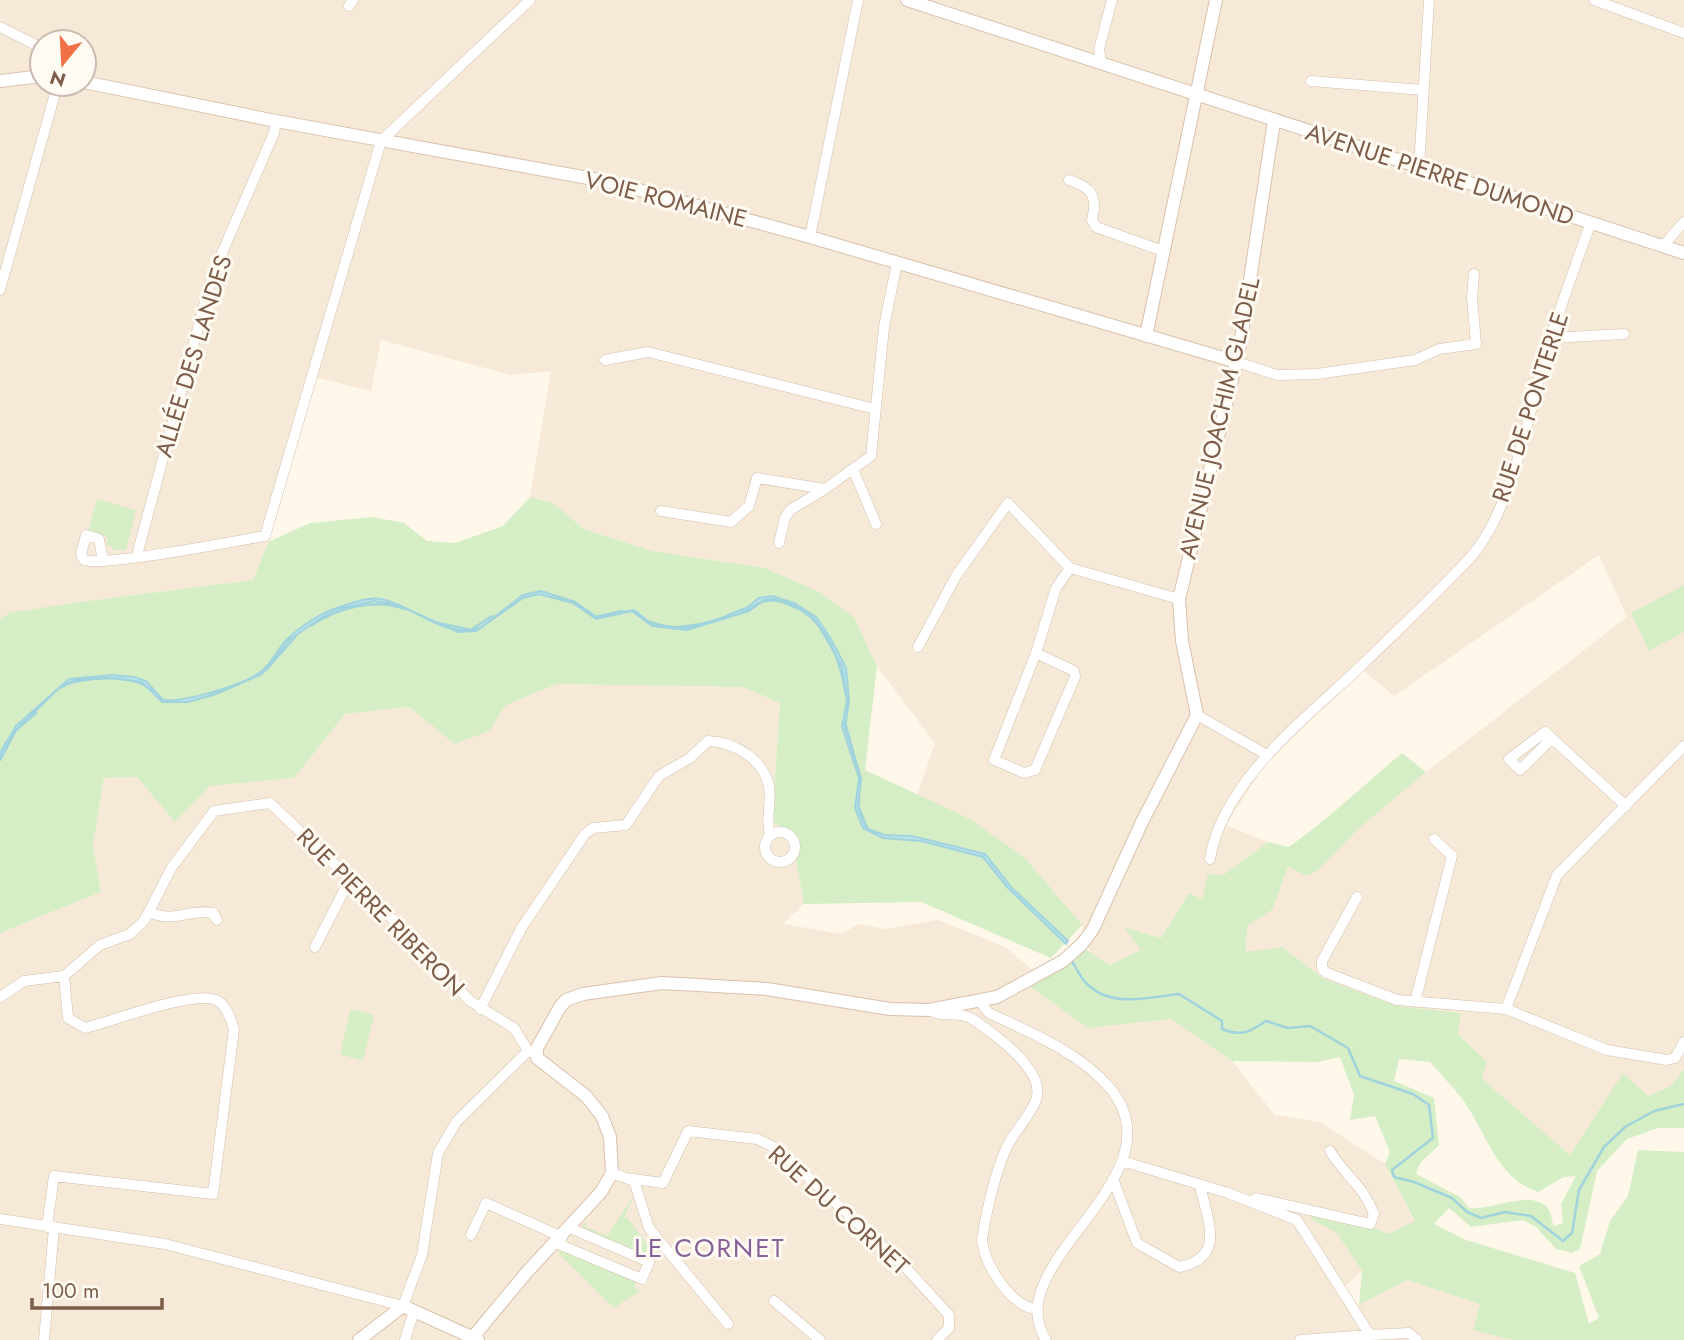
<svg xmlns="http://www.w3.org/2000/svg" width="1684" height="1340" viewBox="0 0 1684 1340" font-family="Jost,sans-serif">
<style>
.residential{fill:#f7e9d7;fill-rule:evenodd}
.green{fill:#d5eec6;fill-rule:evenodd}
.water{fill:#bbe3eb;stroke:#a1d3dd;stroke-width:2}
.lines{fill:none;stroke-linecap:round;stroke-linejoin:round}
.stream{stroke:#a1d3dd;stroke-width:2.5}
.street-casing{stroke:#d3bfad;stroke-width:11}
.secondary-casing{stroke:#d8c1ad;stroke-width:14}
.street{stroke:#fff;stroke-width:10}
.secondary{stroke:#fff;stroke-width:12}
.labels{text-anchor:middle;dominant-baseline:central;stroke-width:6;stroke-linejoin:round;paint-order:stroke}
.street-label{font-size:24px;fill:#7d5d4a;stroke:#fffaf2}
.neighbourhood-label{font-size:26px;letter-spacing:2px;fill:#876298;stroke:#fffaf2}
</style>
<rect width="100%" height="100%" fill="#fef7ea"/>
<path class="residential" d="M0,0H1684V1069L1671,1086L1648,1096L1623,1074L1570,1156L1482,1079L1487,1062L1458,1034L1461,1013L1397,1006L1324,979L1282,947L1246,953L1247,926L1272,910L1288,867L1319,869L1358,829L1426,772L1627,617L1599,555L1394,696L1364,671L1271,755L1226,825L1268,842L1223,875L1202,899L1189,893L1161,938L1125,927L1142,950L1109,965L1090,952L1082,925L970,819L917,796L935,743L877,666L854,617L765,568L652,551L584,529L553,503L530,497L551,371L511,375L381,340L371,391L314,377L268,542L253,580L72,603L0,620ZM42,42H84V84H42Z
M557,684L743,687L780,703L772,820L792,838L804,904L783,924L841,934L859,924L886,929L938,920L1005,947L1039,975L1025,983L1088,1028L1171,1019L1232,1061L1275,1115L1320,1122L1385,1164L1415,1222L1390,1234L1344,1218L1312,1219L1337,1232L1362,1271L1341,1290L1351,1309L1407,1280L1480,1304L1474,1330L1512,1340H0V933L101,892L93,845L104,778L137,777L175,822L210,786L294,778L345,714L409,707L455,743L489,731L506,705Z"/>
<path class="green" d="M530,497L553,503L584,529L652,551L765,568L819,592L854,617L877,666L865,770L970,819L1025,858L1082,925L1051,958L921,902L804,904L792,838L772,820L780,703L743,687L557,684L506,705L489,731L455,744L409,707L345,714L294,778L210,786L175,822L137,777L104,778L93,845L101,892L0,933V620L9,613L72,603L253,580L268,542L310,523L372,517L404,523L427,541L455,543L503,526Z
M97,499L136,510L126,550H112L111,545L107,546V537L88,531Z
M1684,585V632L1649,651L1631,613Z
M1402,753L1426,772L1358,829L1319,869L1307,876L1288,867L1272,910L1247,926L1246,952L1282,947L1324,979L1397,1006L1461,1013L1458,1034L1487,1062L1482,1079L1570,1155L1623,1073L1648,1096L1671,1086L1684,1069V1128H1658L1627,1139L1597,1171L1580,1249L1572,1253L1556,1249L1536,1227L1523,1220L1471,1227L1449,1208L1434,1224L1466,1240L1575,1273L1589,1324L1599,1318L1579,1266L1600,1254L1610,1221L1628,1196L1638,1150L1684,1152V1340H1512L1473,1330L1480,1304L1407,1280L1359,1305L1362,1271L1337,1233L1311,1219L1324,1209L1389,1234L1415,1221L1385,1164L1390,1152L1375,1116L1350,1120L1354,1095L1340,1057L1318,1062L1232,1061L1171,1019L1088,1028L1025,983L1063,969L1084,948L1109,965L1141,950L1124,927L1161,938L1189,893L1202,899L1208,874L1223,875L1268,842L1289,847C1329,818 1364,785 1402,753ZM1399,1059L1430,1062C1441,1074 1453,1087 1463,1100C1487,1133 1496,1178 1538,1192L1564,1177L1576,1176L1561,1204L1563,1223L1554,1226C1551,1221 1552,1215 1549,1210C1535,1187 1491,1211 1469,1208L1460,1197L1416,1174L1420,1163L1439,1145L1434,1098L1394,1081Z
M351,1009L374,1015L363,1061L340,1054Z
M634,1195L624,1218L627,1217L655,1255L652,1258L581,1228L586,1221V1227L607,1236Z
M562,1248L637,1281L634,1288L640,1291L614,1308L558,1253Z"/>
<path class="water" d="M541,591L575,602L596,617L634,610L653,625L686,628L719,619L748,607L759,598L772,596L794,603L816,617L831,639L846,668L849,700L845,728L861,778L858,808L866,828L884,835L912,836L985,854L1012,888L1068,941L1066,944L1008,888L983,857L921,841L883,838L863,828L855,808L859,778L842,727L847,701L842,666L816,621L799,609L775,599L764,600L749,611L687,630L652,626L632,611L596,619L573,603L539,594L523,598L476,631L458,632L398,605L374,601L335,610L321,618L289,640L262,674L216,694L188,702H162L142,682L110,678L76,680L58,689L16,730L0,759V753L16,726L69,679L112,675L134,677L146,681L163,700C182,703 248,684 263,670C271,663 276,653 282,645C291,633 320,613 334,609C347,605 367,596 381,599C413,605 445,640 480,628L523,595Z"/>
<g class="lines">
<path class="stream" d="M572,601L596,617L622,611
M741,613C749,611 757,602 765,601C815,595 841,655 846,695
M434,622L471,630L492,616
M649,622L673,628L701,624
M310,626C339,607 374,598 406,609
M266,670L296,636
M65,684C90,678 132,672 152,691
M209,696L229,688
M845,723L861,780
M0,760L16,730L36,713
M859,800L858,806L868,830
M991,862L1000,873
M1071,960C1076,967 1080,977 1086,983C1111,1009 1149,997 1179,994L1222,1021V1029C1241,1037 1250,1032 1266,1021L1288,1028L1310,1026L1348,1048L1360,1076L1413,1094L1429,1105L1433,1138L1392,1170L1394,1177L1414,1182L1452,1198L1467,1212L1481,1218L1505,1212L1531,1216L1563,1241L1572,1233L1579,1190L1604,1147L1625,1127L1654,1111L1684,1104"/>
<defs>
<path id="street" d="M1594,0L1684,33
M349,6L353,0
M0,27L42,48
M1101,63L1099,49L1112,0
M1311,81L1423,90
M1419,168L1429,0
M1069,180C1092,187 1098,197 1092,220L1096,227L1163,251
M810,237L858,0
M1663,246L1684,222
M0,290L56,90
M1551,338L1624,334
M605,360L648,352L875,409
M1237,362L1277,375L1317,374L1415,360L1439,349L1476,344L1472,297L1474,274
M853,469L876,524
M661,511L731,522L749,506L757,478L825,489
M779,543L785,518L790,510L825,489L871,456L884,327L897,263
M137,555L212,276L274,133L276,121
M103,561L99,539L86,535L81,554L84,560C104,567 234,541 265,536L381,141L530,0
M918,647L956,576L1008,503L1070,568L1179,599
M1036,653L1074,671L1075,677L1035,770L1024,773L994,760L1036,653L1056,588L1070,568
M1197,715L1267,755
M1552,738L1520,770L1509,759L1545,732L1626,806
M765 847a15 15 0 1 1 30 0a15 15 0 1 1-30 0Z
M1210,859C1222,782 1306,718 1360,667C1397,631 1434,596 1469,559C1511,514 1528,416 1545,357C1558,312 1575,267 1591,222
M1357,897L1322,961V969L1327,973L1397,1000L1506,1009L1607,1050L1667,1060L1675,1058L1684,1042
M150,912C173,924 190,908 213,913L217,920
M315,947L350,879
M0,997L24,981L64,976L100,945L130,934L144,921L172,867L214,811L270,803L402,928L470,1001L514,1028L528,1051L536,1053
M1415,1002L1452,856L1434,839
M981,1003L989,1013C1031,1033 1079,1052 1110,1088C1184,1178 996,1262 1046,1340
M480,1009L522,927L585,834L593,828L626,825L659,776L690,758L708,741C734,742 764,759 769,787C772,803 765,818 770,835
M1506,1009L1557,875L1684,746
M929,1010C943,1019 959,1010 974,1020C994,1034 1047,1071 1036,1100C1029,1118 1013,1132 1005,1151C994,1178 987,1209 982,1239C983,1263 1011,1307 1037,1309
M1122,1161L1228,1193L1297,1220L1370,1335L1409,1333L1417,1340
M612,1173L634,1181L649,1228L728,1324
M633,1179L663,1183L688,1131L757,1139L778,1149L907,1269L949,1315V1328L937,1340
M1113,1179L1137,1243L1179,1267C1227,1258 1207,1220 1200,1185
M1256,1198L1370,1224L1374,1214C1363,1185 1346,1177 1330,1151
M0,1219L165,1244L403,1306L422,1255L438,1153L457,1121L528,1051
M47,1227L54,1176L213,1194L234,1029C231,1020 227,1006 218,1001C199,988 110,1022 85,1028L68,1018L64,976
M471,1235L486,1203L562,1237
M556,1243L642,1279L649,1262L570,1228
M774,1301L820,1340
M44,1340L54,1228
M405,1340L414,1311
M1300,1340L1370,1335"/>
<path id="secondary" d="M907,0L1684,253
M0,81L42,76
M84,82L276,121L610,182L810,237L1237,362
M46,84L56,90L67,84
M1146,336L1216,0
M473,1337L527,1272L601,1192L612,1173L610,1137L602,1116L586,1096L537,1058V1048L560,1007L566,1000L583,994L662,983L767,989L890,1009L929,1010L997,997L1063,961L1082,944L1093,929L1141,824L1197,715L1182,641L1179,599L1240,346L1274,121
M359,1340L403,1306L478,1340"/>
</defs>
<use href="#street" class="street-casing"/>
<use href="#secondary" class="secondary-casing"/>
<use href="#street" class="street"/>
<use href="#secondary" class="secondary"/>
</g>
<g class="labels">
<g class="street-label">
<text transform="translate(1440 174) rotate(18)">AVENUE PIERRE DUMOND</text>
<text transform="translate(666 199) rotate(14)">VOIE ROMAINE</text>
<text transform="translate(193 356) rotate(-73)">ALLÉE DES LANDES</text>
<text transform="translate(1530 407) rotate(-72)">RUE DE PONTERLE</text>
<text transform="translate(1219 418) rotate(-77)">AVENUE JOACHIM GLADEL</text>
<text transform="translate(381 912) rotate(45)">RUE PIERRE RIBERON</text>
<text transform="translate(839 1210) rotate(42)">RUE DU CORNET</text>
</g>
<g class="neighbourhood-label">
<text x="710" y="1248">LE CORNET</text>
</g>
</g>
<g transform="translate(63 63) rotate(198)"><circle r="33" fill="#fffaf2" stroke="#cbbbaf" stroke-width="2"/>
<path d="M0-5L12 26L0 18L-12 26Z" fill="#f17046"/>
<text y="-10" font-size="19" font-weight="bold" text-anchor="middle" fill="#7d5d4a">N</text>
</g>
<path d="M32 1298v10h130v-10" fill="none" stroke="#7d5d4a" stroke-width="3.5"/>
<text x="42" y="1298" font-size="21" fill="#7d5d4a" stroke="#fffaf2" stroke-width="5" paint-order="stroke">100 m</text>
</svg>
